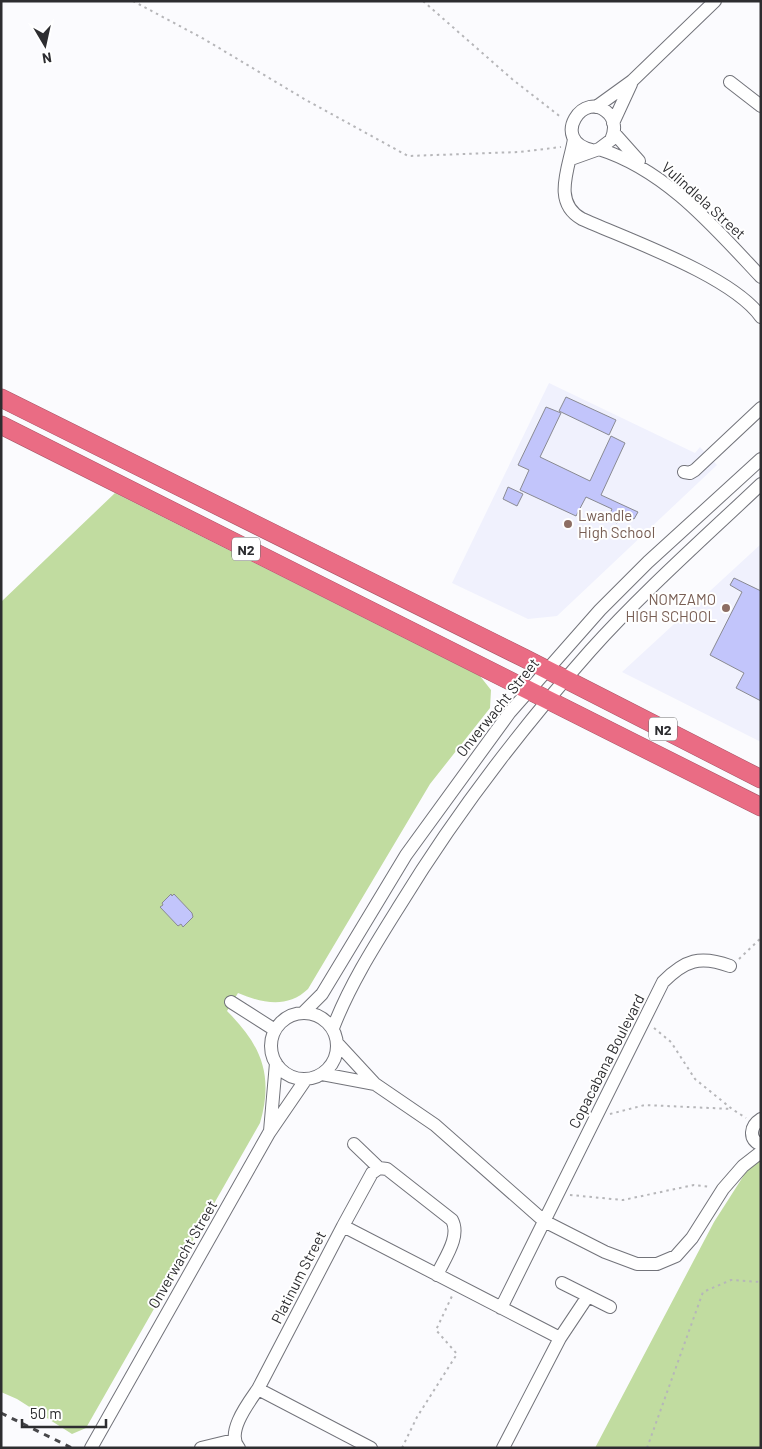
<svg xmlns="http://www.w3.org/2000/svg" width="762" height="1449" viewBox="0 0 762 1449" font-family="Barlow,sans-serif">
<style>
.built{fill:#f0f1fd}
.green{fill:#c1dca0}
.building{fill:#c2c5fb;stroke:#898a92}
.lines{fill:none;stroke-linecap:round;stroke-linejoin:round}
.minor-casing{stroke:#72737a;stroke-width:14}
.highway-casing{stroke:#a85667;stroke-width:19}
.path{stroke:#b6b6b9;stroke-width:2;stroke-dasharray:2.5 4;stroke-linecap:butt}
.minor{stroke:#fff;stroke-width:12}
.highway{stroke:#ea6c84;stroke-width:18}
.rail{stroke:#47474a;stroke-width:3;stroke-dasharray:6 6;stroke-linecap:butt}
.education-dot{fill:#8d6e63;stroke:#fff;stroke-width:2}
.labels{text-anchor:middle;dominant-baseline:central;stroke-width:4;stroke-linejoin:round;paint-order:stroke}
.shield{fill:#fff;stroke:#6c6c6e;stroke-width:1}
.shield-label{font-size:14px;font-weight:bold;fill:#2d2d30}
.street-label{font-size:15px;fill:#2d2d30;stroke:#fff}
.education-label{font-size:15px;fill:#785e54;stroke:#fff;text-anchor:start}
</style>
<rect width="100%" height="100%" fill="#fbfbfe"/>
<path class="built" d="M549,383L695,453L700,447L717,465L557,616L528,619L452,583Z
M761,544V742L622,672Z"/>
<path class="green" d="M115,493L480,676L491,690L490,708L430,784L308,989C287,1009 262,1003 238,993L227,1011C261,1045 274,1075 260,1123L86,1428L72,1434L17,1399L1,1392V602Z
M761,1159V1448H595L714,1222L746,1172Z"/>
<path class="building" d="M566,397L616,420L609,435L559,411Z
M546,407L561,413L540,457L590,481L611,436L625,443L601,495L638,512L634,519L621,513L617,523L608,518L612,509L586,497L576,516L520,490L529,470L518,465Z
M508,487L523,494L517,506L503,499Z
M734,578L761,591V701L736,688L744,673L710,655L742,592L730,585Z
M171,894L172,896L174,894L192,913L193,917L183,927L181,924L178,926L160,907L163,905L162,903Z"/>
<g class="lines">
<defs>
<path id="minor" d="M730,82L761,106
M596,107L632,81L715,1
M613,123L631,84
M614,133L639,161
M574,139C570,166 551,202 582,219C629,240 732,276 761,317
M599,149C666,170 714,227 761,277
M571,159L599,149L611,140C615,131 616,122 609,114C584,87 549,141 592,150
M684,472L690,473L695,470L761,408
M231,1002L275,1030
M304,1012L322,994L406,855L510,712L600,610L648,562L761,459
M271 1046a33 33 0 1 1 66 0a33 33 0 1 1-66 0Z
M333,1028C350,984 375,945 400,905C455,815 520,730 590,651C643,592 703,539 761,484
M338,1044L375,1084L435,1125L544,1221L605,1252L637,1264H657L676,1256L692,1238L723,1189L743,1166L761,1152
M322,1074L375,1084
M761,1119C750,1126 748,1139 761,1145
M270,1131L276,1063
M354,1144L379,1168
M343,1226L372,1173L379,1168L387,1169L452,1220C461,1237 444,1259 437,1275
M562,1283L588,1296
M501,1308L663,982C685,960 700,955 730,966
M91,1448L269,1133L306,1079
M201,1448L234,1440
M239,1448C225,1433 249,1402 258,1389
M371,1448L258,1389L343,1226L560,1338
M503,1448L560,1338L588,1296L610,1307"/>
<path id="highway" d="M1,398L524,658L761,779
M1,425L761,807"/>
</defs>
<use href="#minor" class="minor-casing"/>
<use href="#highway" class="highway-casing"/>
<path class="path" d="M133,1L204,39L306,100L408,156L519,152L561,147
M423,1L512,79L562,118
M739,959L761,938
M654,1028L671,1042L695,1079L732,1109L746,1118
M610,1114L645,1105L732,1109
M570,1195L623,1200L694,1185L711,1187
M402,1448L417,1417L457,1354L436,1330L452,1296
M647,1448L703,1292L731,1280L761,1282"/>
<use href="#minor" class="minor"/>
<use href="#highway" class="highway"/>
<path class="rail" d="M1,1413L72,1448"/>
</g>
<g class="education-dot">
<circle cx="568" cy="524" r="5"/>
<circle cx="726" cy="608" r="5"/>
</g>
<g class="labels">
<g class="shield">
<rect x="232" y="537.5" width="28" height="23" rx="4"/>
<rect x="649" y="717.5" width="28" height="23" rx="4"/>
</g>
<g class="shield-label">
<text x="246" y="549">N2</text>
<text x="663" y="729">N2</text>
</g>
<g class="street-label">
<text transform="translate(704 200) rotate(42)">Vulindlela Street</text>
<text transform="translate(497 707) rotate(-51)">Onverwacht Street</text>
<text transform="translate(606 1061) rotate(-63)">Copacabana Boulevard</text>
<text transform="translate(182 1254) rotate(-60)">Onverwacht Street</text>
<text transform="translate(298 1277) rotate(-63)">Platinum Street</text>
</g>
<g class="education-label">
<text x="578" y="515">Lwandle<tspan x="578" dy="17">High School</tspan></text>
<text x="716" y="599" text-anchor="end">NOMZAMO<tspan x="716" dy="17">HIGH SCHOOL</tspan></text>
</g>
</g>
<rect width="762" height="1449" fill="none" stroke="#2d2d30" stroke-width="5"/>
<g transform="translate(45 45) rotate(171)" stroke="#ffffff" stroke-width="4" paint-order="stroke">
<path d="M0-4L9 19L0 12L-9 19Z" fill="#2d2d30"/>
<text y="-8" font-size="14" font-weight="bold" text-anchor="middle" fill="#2d2d30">N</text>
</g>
<path d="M22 1419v8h84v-8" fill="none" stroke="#2d2d30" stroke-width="2.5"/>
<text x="30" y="1419" font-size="15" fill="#2d2d30" stroke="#ffffff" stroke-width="4" paint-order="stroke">50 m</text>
</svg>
